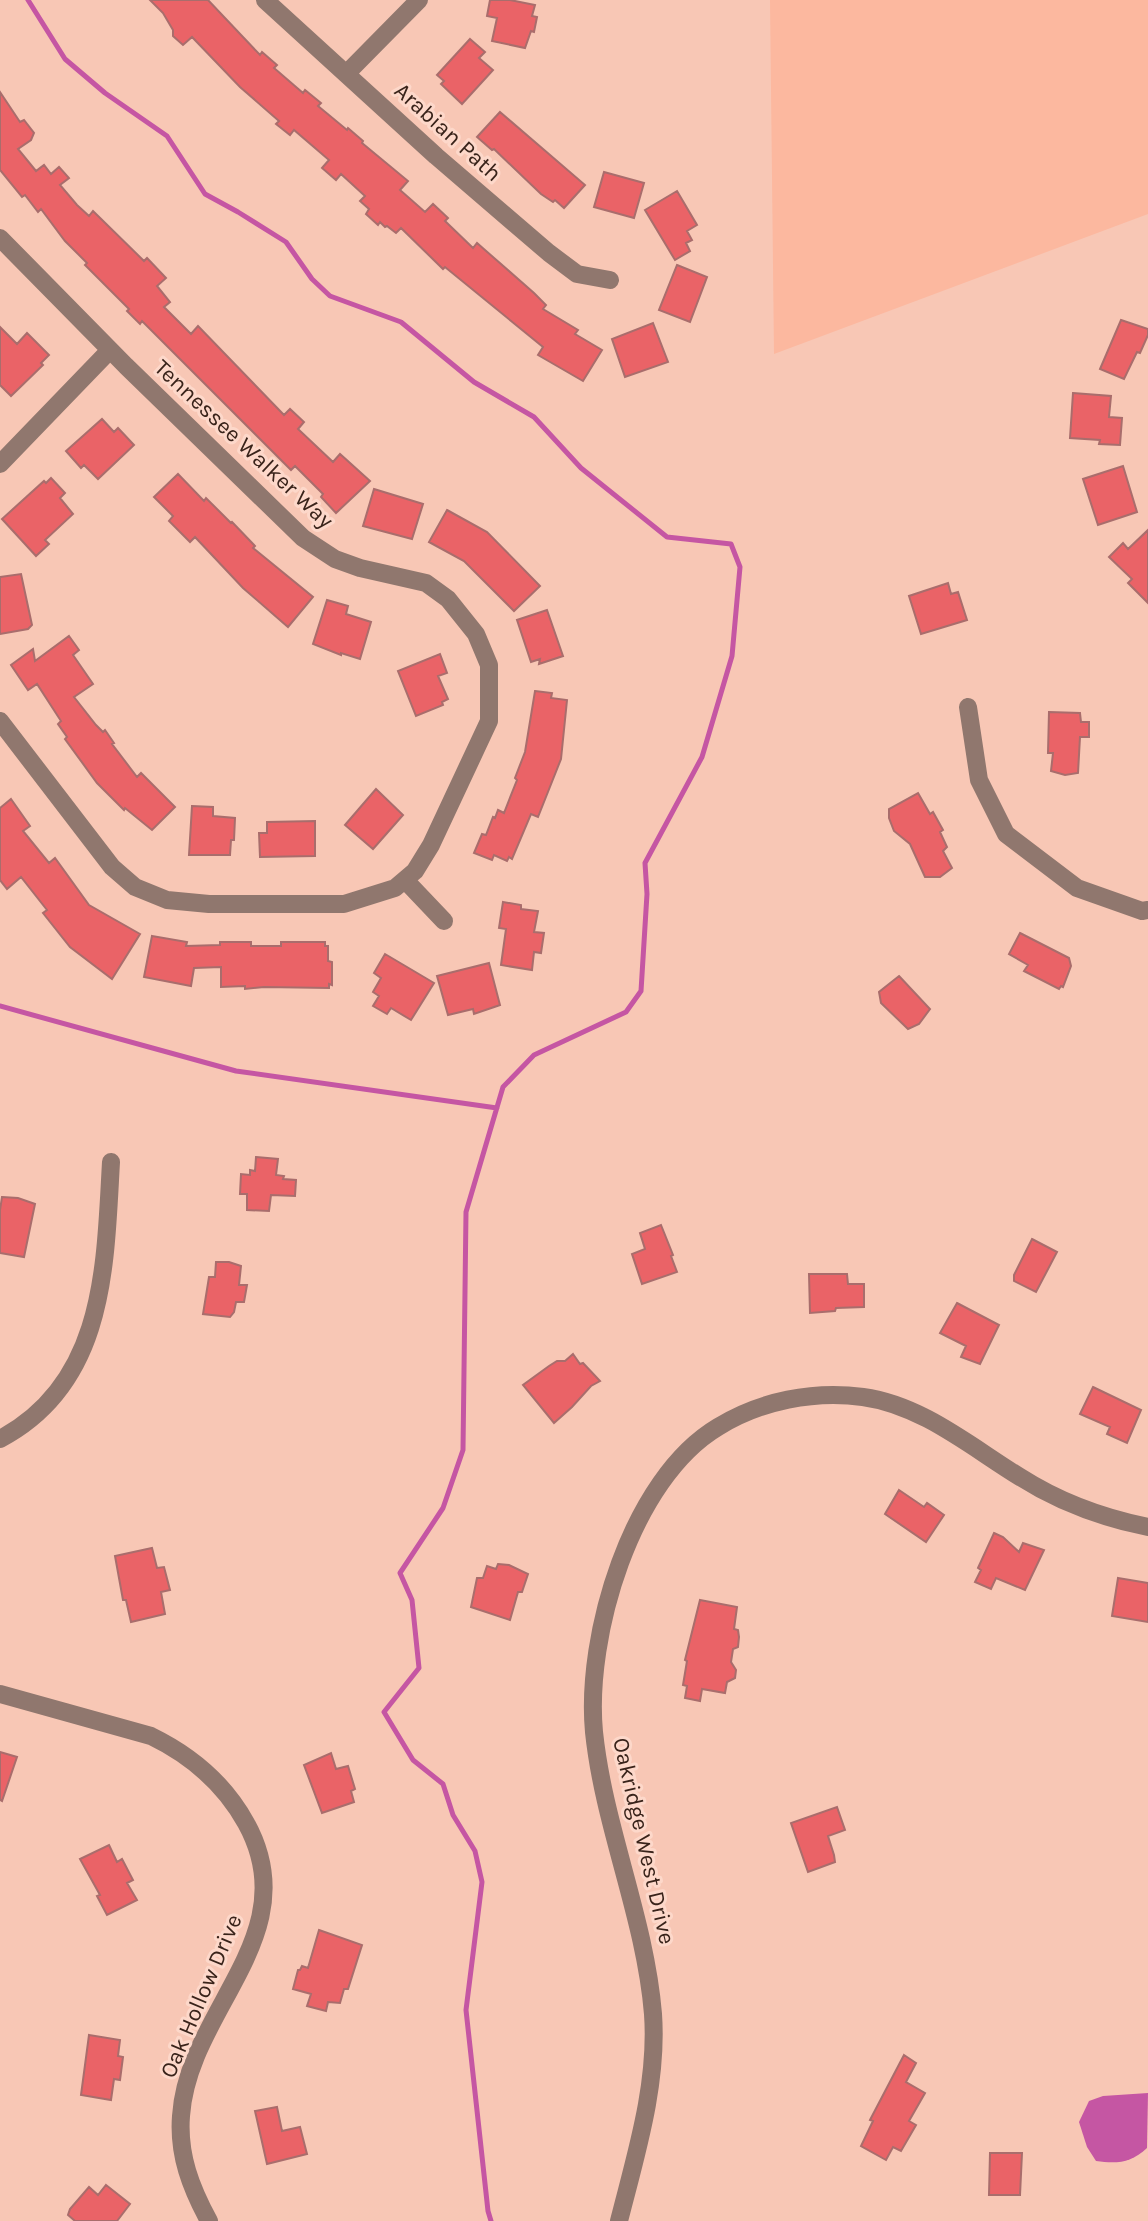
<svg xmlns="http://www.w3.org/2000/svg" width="1148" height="2221" viewBox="0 0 1148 2221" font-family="Karla,sans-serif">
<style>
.built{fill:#fcb89f}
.water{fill:#c556a3}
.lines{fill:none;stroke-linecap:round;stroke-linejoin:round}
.stream{stroke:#c556a3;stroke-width:5}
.building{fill:#ea6367;stroke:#a96d6c;stroke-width:2}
.minor{stroke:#90776e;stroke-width:18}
.labels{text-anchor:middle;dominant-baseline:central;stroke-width:6;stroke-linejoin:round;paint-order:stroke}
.street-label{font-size:23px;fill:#39231a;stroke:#fdd8ca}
</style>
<rect width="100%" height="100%" fill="#f8c7b5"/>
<path class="built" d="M770,0H1148V214L774,354Z"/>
<path class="water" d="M1148,2093L1147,2148C1131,2163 1117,2164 1096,2161L1087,2147L1079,2122L1089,2101L1103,2096Z"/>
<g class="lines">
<path class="stream" d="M28,0L65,59L105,93L167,136L205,194L238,212L286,242L312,279L330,296L401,322L474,382L534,417L581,468L667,537L731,544L740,567L732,656L702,757L645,863L647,894L641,991L626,1012L534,1055L503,1087L466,1212L463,1450L443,1508L400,1573L412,1600L419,1668L384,1712L413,1760L443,1784L453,1815L475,1851L482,1882L466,2010L488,2211L491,2221
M0,1006L236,1071L497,1108"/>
</g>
<path class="building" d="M150,0H208L260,55L262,52L277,65L274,68L303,93L305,90L321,103L318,106L347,130L348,128L363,141L362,143L408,181L400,190L425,212L433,204L448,218L445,221L473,248L477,243L534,293L546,305L543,309L578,330L575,334L602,350L583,381L538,355L543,347L445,267L443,269L401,228L396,233L387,226L385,227L380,222L378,225L366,214L369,209L360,201L365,196L341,174L336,180L322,168L329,160L294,130L290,135L276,124L279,121L240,87L192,37L183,45L173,36V30L163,13Z
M490,0H510L535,5L532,16L537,17L534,32L531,31L525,48L492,41L497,18L487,16Z
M470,39L485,52L479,58L493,70L462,104L441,84L444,81L437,75Z
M0,92L20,122L24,120L34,133L31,140L18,149L36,171L44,165L51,174L59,167L69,178L60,185L77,205L89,216L93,211L144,261L147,258L166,278L157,286L170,302L164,307L191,334L198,326L284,415L290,409L304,422L298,429L333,462L340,454L370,481L336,513L321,497L323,494L295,466L291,470L142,321L140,324L127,311L129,309L85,265L87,263L65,241L41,209L38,212L25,195L22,197L0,170Z
M500,112L585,185L564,208L555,200L553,202L541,194L494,149L492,150L477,137Z
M604,172L644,183L634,218L594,207Z
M677,191L697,225L687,231L692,240L686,243L690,251L675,260L645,210Z
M677,265L707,277L690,322L659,310Z
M1121,320L1148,329V335L1140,353L1137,352L1124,379L1100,369Z
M653,323L668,362L625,377L612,339Z
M0,327L17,344L27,333L49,355L41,363L43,365L11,396L0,385Z
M1073,393L1111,396L1109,417L1122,418L1120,445L1099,444L1100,440L1070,438Z
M102,419L114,432L118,428L134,445L98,479L84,465L81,468L66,451Z
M1123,466L1137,512L1098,525L1083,479Z
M178,474L204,501L206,498L231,523L232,522L255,546L253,548L313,597L288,627L243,588L195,537L190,542L169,521L173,516L154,497Z
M51,478L65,493L60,498L73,514L45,540L49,544L36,556L2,519L44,481L46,483Z
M374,489L423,504L412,539L363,526Z
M447,510L487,532L540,586L514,611L464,561L429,542Z
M1148,530V603L1128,583L1132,579L1109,557L1123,543L1128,549Z
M21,574L32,625L28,629L0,634V577Z
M948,583L951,594L958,592L967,620L921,634L909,596Z
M327,600L348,606L346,614L371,622L360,659L341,653V655L313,644Z
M547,610L563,656L539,664L540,659L531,662L517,620Z
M69,636L79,650L73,655L93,684L74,697L96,725L103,732L105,730L114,743L112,744L137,777L141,773L175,807L152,830L125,808L124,810L97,783L65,739L67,737L58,724L61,721L37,684L28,690L11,665L33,649L35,661Z
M440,654L447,673L438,676L448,699L442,702L443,705L416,716L398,671Z
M535,691L552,693L551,698L567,700L561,759L538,817L531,814L512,859L509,857L507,861L494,855L492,860L474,853L482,834L486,835L493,817L495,818L498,810L504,813L517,780L515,778L525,752Z
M1049,712L1080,713L1081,722H1089V737H1080L1078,773L1065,775L1051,771L1053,753H1048Z
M376,789L403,815L373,849L345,825Z
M918,793L930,814L933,812L943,830L940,832L947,847L943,851L952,868L940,877H925L910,844L894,831L889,818V809Z
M11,799L30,826L23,831L49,863L55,858L89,905L140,934L112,979L70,947L43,913L47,910L21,877L7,889L0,880V808Z
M192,806L213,807V816L235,818L234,840H231L230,855H189Z
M315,821V856L260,857L259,833H267V822Z
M503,902L521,905V909L538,911L534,932L544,933L541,953L534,952L532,970L501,965L506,929L499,928Z
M1020,933L1069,958L1071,966L1063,987L1061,986L1059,989L1024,971L1028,965L1009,954Z
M152,936L187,942L186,946L220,945V942H251V946H281V942H325V946H328V961L332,962V985L329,984V988L264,987L245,989V986L221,987V967L194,968L191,986L144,977Z
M385,954L434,983L411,1020L391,1008L387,1014L373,1006L379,996L373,992L381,978L374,973Z
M489,963L500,1005L474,1014L473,1009L448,1015L437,976Z
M899,976L930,1009L919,1024L908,1029L881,1003L879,992Z
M256,1157L278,1159L276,1175L284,1176L283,1179L296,1180L295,1196L271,1195L269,1211L247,1210V1194H240L241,1174L250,1175V1170L255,1171Z
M2,1197L18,1198L35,1204L24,1257L0,1253V1210Z
M661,1225L673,1255L671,1256L677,1272L642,1284L632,1254L645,1249L640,1233Z
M1032,1239L1057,1252L1036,1292L1014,1281V1275Z
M216,1262H229L241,1266L239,1285H247L244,1302H236L234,1312L230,1317L203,1314L209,1277H215Z
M809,1274H847L848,1284H864V1307L836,1308L835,1311L810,1313Z
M957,1303L999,1325L980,1364L961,1357L966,1346L940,1333Z
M573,1354L580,1364L583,1363L600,1381L591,1386L572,1407L554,1423L523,1385L549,1366L557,1361H565Z
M1093,1387L1141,1410L1127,1443L1107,1434L1110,1427L1080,1414Z
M899,1490L924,1507L927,1503L944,1515L926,1542L885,1514Z
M994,1533L1003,1537L1019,1552L1023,1543L1044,1550L1025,1590L996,1578L991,1589L975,1582L981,1570L978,1568Z
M152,1548L157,1568L164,1567L170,1590L161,1592L165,1614L131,1622L126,1600H123L115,1556Z
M498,1564L509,1565L528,1574L522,1592H518L510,1620L471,1607L477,1578H483L487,1566L496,1569Z
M1118,1578L1148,1583V1622L1112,1616Z
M700,1600L737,1607L734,1629L738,1630L739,1637L738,1647L733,1649L731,1662L736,1670L735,1678L727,1682L725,1693L702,1689L700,1701L685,1698L687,1686L683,1685L687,1661L685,1660Z
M0,1752L17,1757L2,1801L0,1800Z
M331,1753L336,1769L348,1766L355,1789L351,1791L354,1802L322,1813L304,1765Z
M837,1807L845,1830L828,1836L834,1855L835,1862L808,1872L791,1823Z
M109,1845L117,1862L122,1859L133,1880L127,1883L137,1900L107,1915L97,1896L100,1895L80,1859Z
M319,1930L362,1945L348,1989H344L340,2003L328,2002L326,2011L307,2006L311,1994L293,1989L298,1970H300L302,1966L308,1968Z
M89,2035L120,2040L118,2056L123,2057L120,2080L114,2079L111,2100L81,2095Z
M904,2055L916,2063L906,2082L925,2093L909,2121L916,2125L901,2151L893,2147L886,2160L861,2146L873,2121L870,2120Z
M277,2107L282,2131L300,2127L307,2154L267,2164L255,2111Z
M990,2153H1022L1020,2195H989Z
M106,2185L130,2204L117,2221H75L68,2215L70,2209L89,2187L98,2195Z"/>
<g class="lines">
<path class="minor" d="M265,0L436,156L549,253L577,274L610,280
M346,74L419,0
M0,238L126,366L303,538L335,559L360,568L426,583L448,599L476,634L489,665V721L482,736L431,845L415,871L395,888L344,904H209L167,900L135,887L112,867L0,721
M0,464L110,350
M968,707L979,780L1006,834L1077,888L1142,911L1148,910
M405,880L444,921
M0,1439C106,1383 105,1266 111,1162
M0,1694L151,1736C192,1756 224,1783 246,1823C308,1935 188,2009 181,2116C178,2155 191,2188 209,2221
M619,2221C636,2154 658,2084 653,2014C645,1917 604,1828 594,1732C585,1636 631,1479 718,1427C760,1401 814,1390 863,1397C922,1405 971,1447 1020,1477C1059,1502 1103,1518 1148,1527"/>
</g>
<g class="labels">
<g class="street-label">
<text transform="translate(448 132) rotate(42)">Arabian Path</text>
<text transform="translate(244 444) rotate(43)">Tennessee Walker Way</text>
<text transform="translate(644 1841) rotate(77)">Oakridge West Drive</text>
<text transform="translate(201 1996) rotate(-67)">Oak Hollow Drive</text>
</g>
</g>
</svg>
